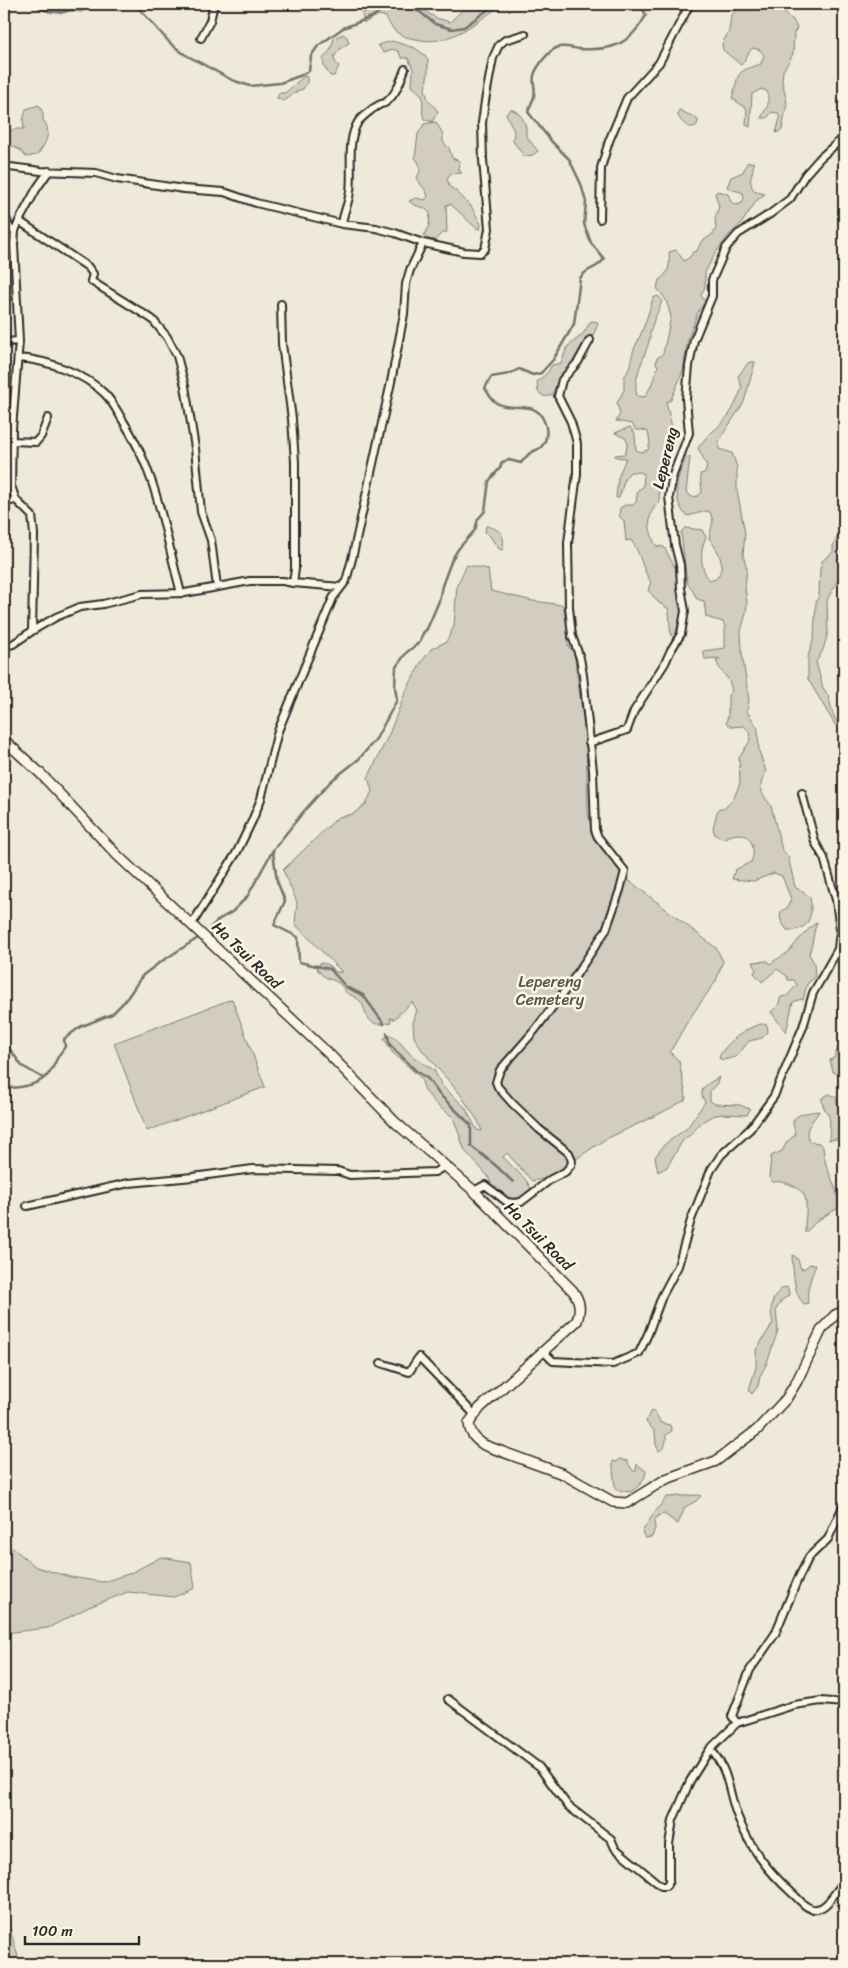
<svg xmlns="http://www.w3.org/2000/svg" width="848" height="1968" viewBox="0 0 848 1968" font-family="Sriracha,sans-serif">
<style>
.green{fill:#d2cdc0;stroke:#7e7c76}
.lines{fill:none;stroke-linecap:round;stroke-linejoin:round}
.stream{stroke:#75736d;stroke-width:2.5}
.minor-casing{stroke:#2b2b2b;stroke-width:10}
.tertiary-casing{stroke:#2b2b2b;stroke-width:12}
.minor{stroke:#fcf5e5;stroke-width:6}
.tertiary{stroke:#fcf5e5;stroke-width:9}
.labels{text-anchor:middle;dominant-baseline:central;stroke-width:5;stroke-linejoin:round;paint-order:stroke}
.street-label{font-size:16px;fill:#2b2b2b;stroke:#fcf5e5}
.park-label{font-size:16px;fill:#555450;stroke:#fcf5e5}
</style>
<rect width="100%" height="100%" fill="#efe9da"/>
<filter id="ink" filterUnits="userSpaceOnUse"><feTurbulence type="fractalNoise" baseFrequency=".02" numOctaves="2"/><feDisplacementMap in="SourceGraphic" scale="10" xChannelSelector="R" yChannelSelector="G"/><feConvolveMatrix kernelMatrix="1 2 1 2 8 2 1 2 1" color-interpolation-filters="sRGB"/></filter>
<g filter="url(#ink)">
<path class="green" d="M77,4H92L82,12L70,11L60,14L58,9L60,6Z
M377,4H413L436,18L450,22L469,4H504C477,20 450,48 416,39C408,38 400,36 394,30C391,27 388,21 386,17L379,15L364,23L362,14Z
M741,4H784L786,15L793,20L797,28L794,33L793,54L783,71L782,80L787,103L782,130L776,133L780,118L778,113L772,112L767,118H761L768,105V92L761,89L752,94L750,127L746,125L747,109L732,98C740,74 733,72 761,64L764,55L760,50L753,48C747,53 746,60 741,65L723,50L722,44L729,31L731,16Z
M343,34L347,37L349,43L341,48L334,57L335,62L339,66L334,76H330L324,66L323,59L331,49L334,38Z
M392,41L415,48L426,56L428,60V73L425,89L428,100L438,111L432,122L424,119C421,112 424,103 422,95L412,86L413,69L408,58H402L398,51L392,49L384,53L378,45Z
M304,76L307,77V83L303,89C294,91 291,98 283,101L277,98L279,93H285Z
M39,105L43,113V120C53,131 45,145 37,155L26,157L20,150L4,142V136L14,129H24L23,121L26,109Z
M511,109C523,114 527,124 526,136L538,151L533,155L524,156L513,141L514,131L506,114Z
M680,110C686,115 694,115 698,120L697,125C689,131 682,123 678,116V111Z
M436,122L443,134V142L449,148L452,158L460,161L459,170L462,173L450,174L447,179L450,187L457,192L471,206L481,224L480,230C468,223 461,212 450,204L446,205L447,232L442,233L435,240L428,239L424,235L429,226L430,213C423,205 414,207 409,201L416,198L425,200L428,196C426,188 419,185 417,177C422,169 421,165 415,158L418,134L424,124Z
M753,162C755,174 746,177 754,191L765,194L757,200L741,224L728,236L716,252L705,272V287L701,295L705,302L698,312L688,339L683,371L671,400L666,402L672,427L660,469L659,502C645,515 649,531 656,546L664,547L676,569L678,601L681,612L674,640C668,631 671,619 668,608L659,603L648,590L651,582C641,568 642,555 631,540L626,541L624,521L619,516L620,508L625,505H633L636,502L638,490L643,487L644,474L640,472H630L625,478L619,498H616L618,478L626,458L616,457L615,455L625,454L628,443L625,438L615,433L630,427L635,434L636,450L641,452L648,450L650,442L648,432L643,430H636L632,424L616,421L620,414L617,403L624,390V377C632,368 630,357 635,347C643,331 648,315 653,298L658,296L662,300C660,310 653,319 651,330C650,332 650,335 650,338C646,356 632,377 637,396L645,397L651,386L658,366L656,363L657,358L663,354L671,317L666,300L657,288L659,280C670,273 670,264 669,252L676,250L684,261L690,257L693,252L697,251L701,242L713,234L716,228L715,218L719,207L715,193L718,191L728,194L731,202L735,205L741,204L744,199L743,193C737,190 732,191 727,187L731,177L743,172L747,163Z
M591,321L598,322C592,351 560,366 553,394L545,397L538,392L537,382L548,372L552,365L561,363L567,347L583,334Z
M749,362H755L744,402L718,442L719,449L732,453L737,467V489L745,534L743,554L747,569L745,587L747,603L746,613L741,631L742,653L749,701L747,711L758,729L759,751L766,771L761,783L762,793L771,806L782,850L788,856L795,887L810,897C813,915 810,932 787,930L782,923L780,917L781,911L787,908L791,899L782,876L774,873L754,881L732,879L735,870L751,862C756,851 753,834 738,834C732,834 727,838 722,838C721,838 716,835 715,835L713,828L718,809H724L734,798L740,783L739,758L750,741L749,731L744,726L731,727L726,723L728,715V695L732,691C729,674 720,674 716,660H719V658L705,659L703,651L725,648V627L723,622L706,617L704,601L697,599L692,589L687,583L681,532L685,528L702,530L706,537C700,549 699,569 710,580L716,579C728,565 717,549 709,538L713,521L710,512L705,511L688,516C677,510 675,490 678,479C680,471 684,464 686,456L690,457L686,492L692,497L698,496L702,492L700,474L705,473L707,466L698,448C707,433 724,425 732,410C736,403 739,395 742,388L738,376Z
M486,526C499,528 507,536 502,550L498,548L490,536L485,532Z
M841,529H844V569L827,600L828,632L823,650L816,662L823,688L828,695L833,714L839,727L835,725L808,679V657L814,637L816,602L819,596L820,569L822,561L833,552V546Z
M467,565L488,569L491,591L533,601L563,605L567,625L568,646L574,652L586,740L588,813L594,839L612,858L622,875L716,948L723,961L716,981L689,1019L670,1052L679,1061L686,1096L685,1100L663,1112L604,1140L548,1178L532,1181L507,1153L503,1157L526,1180L531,1189L522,1198L513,1199L504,1197L492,1186L488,1176L465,1151L453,1117L438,1106L425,1091L421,1078L392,1052L384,1038L390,1035L395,1037L412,1056L434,1070L442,1086L465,1107L477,1130L482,1131L478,1121L460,1094L422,1050L414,1037L413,1023L417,1010L412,1002L394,1019L390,1018L391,1022C385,1024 378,1026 372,1022C365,1017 365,1008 361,1002C358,998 352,996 347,993C344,991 343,987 340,984C330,977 326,981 317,969L320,963L327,964L336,972H342L295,924L297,902L283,870L338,817L353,814L366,804L372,791L368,778L390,732L405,693L422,661L432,648L446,642L454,626L457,585Z
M817,922C813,932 813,945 809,954L814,963L815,977L807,984L803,1000L801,999L793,1002L786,1032L771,1012L778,1005L781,997L787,996L797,985L794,980H788L787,976L777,969L762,982L754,973L756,969L753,962L768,961L770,964C777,958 787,955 792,948C796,942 810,927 817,922Z
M232,999L265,1087L147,1131L114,1043Z
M762,1024L767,1025L768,1032L762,1038L749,1041L736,1057L723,1060L719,1058C722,1046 749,1025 762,1024Z
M844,1038V1081L839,1074L833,1072L830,1060L834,1058L841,1039Z
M719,1077L717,1083L710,1091V1101L715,1104L740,1105L750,1109L747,1115L722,1114L712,1116L702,1122L690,1135L683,1140L667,1167L658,1172L655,1157L665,1144L687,1128L705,1102C696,1088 708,1084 719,1077Z
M829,1094L836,1097L838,1106L844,1110V1132L838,1139L829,1140C829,1134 830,1129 830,1123C830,1113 821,1108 822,1098Z
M819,1111C813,1122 802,1129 810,1142L819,1143L823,1147C823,1170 840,1186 838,1208L818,1220L805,1233C804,1219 809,1208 804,1194C796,1186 784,1180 773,1182L769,1178L771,1156L782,1151L787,1142L795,1135C795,1131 793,1126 793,1122C794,1113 812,1112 819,1111Z
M793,1255L797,1258L801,1269L805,1268L810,1264L816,1265C811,1278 806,1289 808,1303L804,1304C793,1294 794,1272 792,1258Z
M784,1287L788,1288L789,1295L781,1301L776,1310L778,1330L767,1363L760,1376L758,1386L752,1394L749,1390L756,1367V1350L773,1323C769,1309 771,1296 784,1287Z
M654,1411L661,1423L670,1425L672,1431L666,1435C666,1443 666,1447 659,1451L656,1445L655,1432L646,1422L650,1412Z
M619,1459L627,1461L633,1471H636L637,1464L646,1471C646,1479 638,1488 630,1492L616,1490C615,1487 612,1465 613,1461L617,1462Z
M698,1495L701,1496L696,1501L685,1507L678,1524L664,1514L658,1516L654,1521L655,1528L652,1537L645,1538L642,1532L654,1513L667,1497Z
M13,1548L36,1567L70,1577L103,1582L131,1573L161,1557L191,1562L195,1588L174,1597L128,1592L89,1607L48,1628L4,1633V1555Z
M4,1891L8,1898L5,1912L19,1960L22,1964H4Z"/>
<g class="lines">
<path class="stream" d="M35,4C48,17 71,12 86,4
M135,4L170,43L184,54L232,80L250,86L280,83L302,75L309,71L311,56L318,46L343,28L372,17L385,8L401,4L420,12L435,24L452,29L464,27L496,4
M273,852L277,881L285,901L274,925L298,937L299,962L330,969L346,987L363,995L384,1024
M210,928L218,920L232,912L247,897L273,850L304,811L331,781L359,759L376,739L397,700L395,687L396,667L407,652L420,642L423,633L427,629L439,601L442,586L452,559L459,548L475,530L478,519L485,511L489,481L500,468L502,462L509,460L521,463C523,460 526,457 529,454C532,451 539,450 542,446C546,441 547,433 546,427C539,399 520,411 501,405C492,402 490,396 485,388L491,377L509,374L519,369L533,375L541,373L553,360L574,324L580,278C588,267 595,271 604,259L591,243L584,224L586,202L581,184L569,159L552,142L528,112C530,107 532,102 534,97C537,84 528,80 540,64C543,59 551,50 556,48C563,45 572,48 579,49C611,51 630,45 646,15L642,8L636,4
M387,1033L390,1045L415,1070L428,1079L439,1094L471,1125V1146L494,1164L513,1182
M4,1041L22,1066L43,1078
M4,1088C21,1088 45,1085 53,1067C58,1057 57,1056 65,1047L64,1039L80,1027L112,1014L125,1001L143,975L159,963L198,938"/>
<defs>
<path id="minor" d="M201,38L210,21L214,4
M4,170L10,167L41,171L96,173L117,179L184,189L224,192L256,203L342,224L376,228L395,233L423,243L464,252L480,253L485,249L489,229L483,160L482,123L485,101L493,58L499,45L505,40L525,34
M4,213L10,229L15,231
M600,219L601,168L609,141L627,98L659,63L690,4
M19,221L88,267L93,274L91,281L152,319L167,337L177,356L185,386L195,448L201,512L211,540L217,587
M342,224C343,213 349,203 350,191C353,169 346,142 358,122C362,117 373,108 379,105C384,102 381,106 386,102C396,95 401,80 405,69
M281,304L282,344L292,419L295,462V569L293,583
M4,342L19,341
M18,358C47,360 84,373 105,394C112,401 117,411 122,419C158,475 164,531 181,593
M12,441L36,442L41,436L48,418
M4,502L16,500
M32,631L56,617L80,607L103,604L142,594L185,593L250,581H283L293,583L341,587
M4,647L13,644L32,631L34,534L32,516L16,500L11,486L12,429L19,341L14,245L15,231L19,221L37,188L49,171
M589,743L627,730L634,711L665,663L671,650L681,634L685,611L681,588L680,565L675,545L669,497L673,475L689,433L686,399L689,366L694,340L712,296V280L726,248L738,234L770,214L790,199L805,175L820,158L844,137
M192,924L237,852L252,821L261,799L278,731L333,598L346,581L352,559L391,382L404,314L406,284L410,270L423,243
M474,1191L485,1185L507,1202L514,1203L521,1202L551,1179L565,1172L571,1165L572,1161L569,1153L539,1129L512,1103L498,1087L496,1082L500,1070L535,1030L570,984L606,930L620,890L625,871L598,837L595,830L593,771L583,675L580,658L572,636L569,607L568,543L577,474V443L571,422L558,396L562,380L578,362L590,340
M27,1206L129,1183L193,1177L253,1169L338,1171L350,1175L435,1172L445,1166
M544,1352L553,1361L613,1364L639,1353L648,1334L662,1296L678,1266L691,1220L711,1170L721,1155L750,1129L774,1096L803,1027L813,993L838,949L840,930L836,900L824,858L815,842L802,793
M381,1363L409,1372L419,1357L474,1414
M448,1699L539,1767L568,1806L611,1839L615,1848L661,1886H666L669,1881V1844L673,1820L690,1781L710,1749L737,1723L732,1716L750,1670L775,1634L797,1581L809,1557L828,1539L844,1504
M737,1723L794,1705L821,1701L844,1703
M710,1749C729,1769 728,1791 737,1815C750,1848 766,1869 792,1893C799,1899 807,1911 817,1909C829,1907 835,1890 844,1883"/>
<path id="tertiary" d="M4,740L40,773L117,855L329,1054L395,1122L474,1191L573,1291C580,1301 581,1309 577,1321L480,1408L469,1423C470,1434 475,1439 484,1445L563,1474L613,1502L627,1503L666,1479L716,1461L757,1430L786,1399L797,1381L822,1329L835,1315L844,1311"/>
</defs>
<use href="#minor" class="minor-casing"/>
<use href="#tertiary" class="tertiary-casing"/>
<use href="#minor" class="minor"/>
<use href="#tertiary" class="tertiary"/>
</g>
</g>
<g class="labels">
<g class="street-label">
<text transform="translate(665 458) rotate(-76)">Lepereng</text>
<text transform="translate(247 955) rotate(44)">Ha Tsui Road</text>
<text transform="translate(539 1236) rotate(45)">Ha Tsui Road</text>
</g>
<g class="park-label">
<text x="550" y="981">Lepereng<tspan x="550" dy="18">Cemetery</tspan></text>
</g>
</g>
<rect width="848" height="1968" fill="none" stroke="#fcf5e5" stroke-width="20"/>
<rect x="10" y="10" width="828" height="1948" fill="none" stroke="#2b2b2b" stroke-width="2" filter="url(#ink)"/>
<path d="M25 1936v8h114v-8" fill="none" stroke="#2b2b2b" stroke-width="2.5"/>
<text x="32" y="1936" font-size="15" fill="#2b2b2b" stroke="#fcf5e5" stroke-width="4" paint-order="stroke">100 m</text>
</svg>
